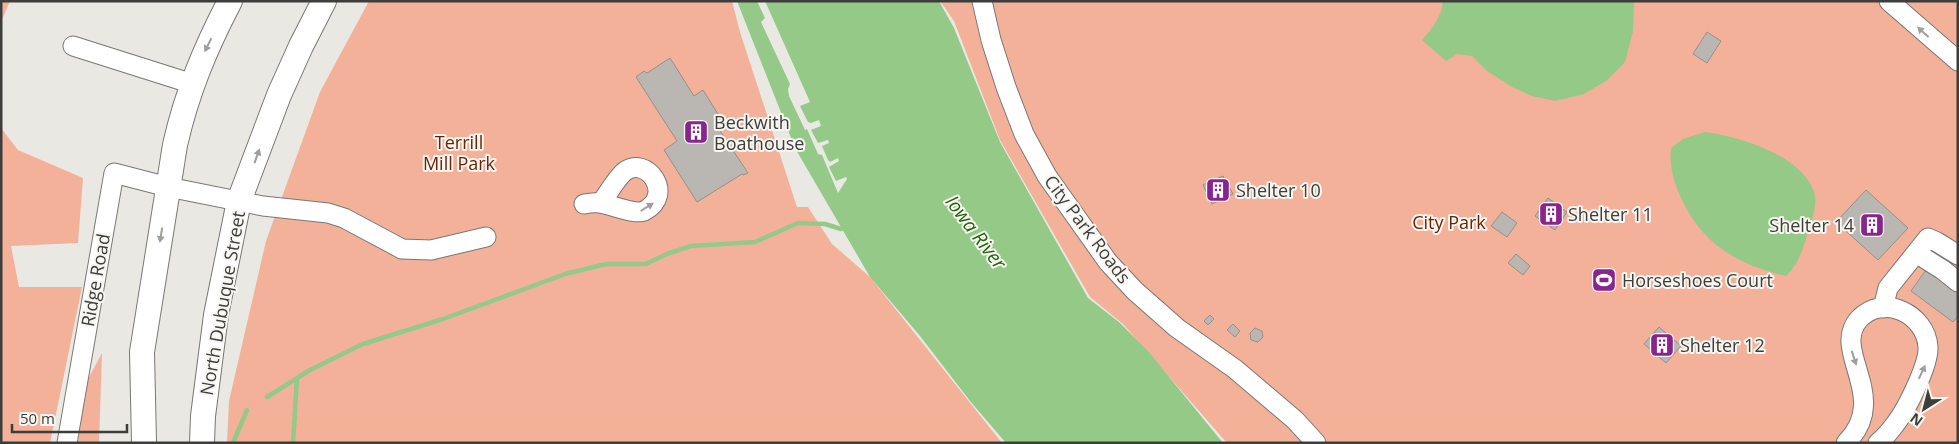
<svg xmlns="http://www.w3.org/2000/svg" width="1959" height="444" viewBox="0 0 1959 444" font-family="'Open Sans',sans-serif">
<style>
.green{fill:#f3b19a}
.water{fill:#94c987}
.pier{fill:#eae8e3}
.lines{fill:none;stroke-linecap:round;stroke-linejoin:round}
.stream{stroke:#94c987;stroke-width:4.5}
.building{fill:#bab6b2;stroke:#94908d}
.minor-casing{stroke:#797773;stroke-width:21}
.major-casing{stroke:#797773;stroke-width:26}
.minor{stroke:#fff;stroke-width:19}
.major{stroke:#fff;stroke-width:24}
.oneway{fill:#9e9e9d}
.labels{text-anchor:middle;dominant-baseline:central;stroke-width:4;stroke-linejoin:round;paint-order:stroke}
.poi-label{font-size:18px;fill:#3d3d3b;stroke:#f7f6f1;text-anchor:start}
.park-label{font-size:18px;fill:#6b2305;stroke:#f7f6f1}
.street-label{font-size:18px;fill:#3d3d3b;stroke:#f7f6f1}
.water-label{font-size:19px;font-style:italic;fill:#1f6203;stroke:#f7f6f1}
</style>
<rect width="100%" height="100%" fill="#eae8e3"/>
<path class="green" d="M1,1H10L1,22Z
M369,1H732L740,32L797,207H808L832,244L870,277L1002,443H227L229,401L266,241L320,92Z
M940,1H1958V443H1227L1123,324L1090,297L1000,140L954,21Z
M1,128L18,150L83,178L78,243L11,246L19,287H82L50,443H1Z
M102,353L99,443H78L87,381Z"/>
<path class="water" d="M737,1H939L954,28L1000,142L1088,298L1119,322L1148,351L1223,443H1006L970,401L920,336L870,277L795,148Z
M1443,1H1634L1633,31L1625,62L1606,81L1584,94L1555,101L1532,96L1512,87L1487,71L1472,56L1457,54L1446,61L1422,40C1432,29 1442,16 1443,1Z
M1705,132C1740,137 1802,155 1814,192C1818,204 1812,218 1809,229C1804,246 1799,264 1786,276C1739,265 1703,245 1682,200C1674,183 1669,166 1671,148L1683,139Z"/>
<path class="pier" d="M757,1H765L810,102L800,106L808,122L811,123L819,120L821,126L811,130L818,143L828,140L829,143L822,146L828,160L830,162L838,158L839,161L829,167L836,181L846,177L847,179L838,193L822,155L818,154L807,129L805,130L789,96L788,89L790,84L761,22L765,18Z"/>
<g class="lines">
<path class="stream" d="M267,397L310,370L363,344L443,319L565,274L606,264H646L667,254L691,246L755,242L798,223L825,224L841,229
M233,443L247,410
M293,443L297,378"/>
</g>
<path class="building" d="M1707,32L1721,41L1707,63L1693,54Z
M670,58L694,96L703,90L721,119L715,123L748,173L743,175L742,174L697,202L664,150L677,141L636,77L644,71L647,73Z
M1223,176L1233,194L1212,204L1203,185Z
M1866,190L1908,228L1878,260L1836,222Z
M1548,198L1567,212L1555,230L1535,216Z
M1502,212L1517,223L1507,237L1491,226Z
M1516,254L1530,266L1523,275L1508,263Z
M1928,267L1958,289V316L1953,322L1911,291Z
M1210,315L1214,319L1208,325L1204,321Z
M1233,324L1240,331L1235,337L1227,330Z
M1659,327L1681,346L1666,363L1644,344Z
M1255,328L1262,331L1263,337L1258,342L1251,340L1250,333Z"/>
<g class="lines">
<defs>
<path id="minor" d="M982,1L991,40L1006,87L1024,134L1047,176L1108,262L1135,291L1177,328L1235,369L1295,420L1316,443
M1889,1L1958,61
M73,46L193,84
M584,204C589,203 594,202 599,203C610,204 634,215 644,211C676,195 646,154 624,172C615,180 608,194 601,203
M1916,253L1943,270L1958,282
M1883,308L1888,288L1928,238L1937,242L1958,255
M67,443L114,173L168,187L263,206L328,213L344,218L402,249L431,250L486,237
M1846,443C1892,397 1830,351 1859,319C1883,293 1926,314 1928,347C1929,364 1907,409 1896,423C1891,430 1885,437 1878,443"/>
<path id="major" d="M144,443L142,352L175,145C187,92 205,49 230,1
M202,443L203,416L216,315L239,201L279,95L301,46L324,1"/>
</defs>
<use href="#minor" class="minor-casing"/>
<use href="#major" class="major-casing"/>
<use href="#minor" class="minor"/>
<use href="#major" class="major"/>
</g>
<defs><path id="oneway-solid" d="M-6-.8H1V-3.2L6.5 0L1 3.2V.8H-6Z" transform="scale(1.25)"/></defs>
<g class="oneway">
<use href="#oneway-solid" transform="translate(1923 32) rotate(-138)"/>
<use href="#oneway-solid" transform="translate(208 45) rotate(117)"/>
<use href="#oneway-solid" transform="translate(257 156) rotate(-70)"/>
<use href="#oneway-solid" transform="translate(647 207) rotate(-32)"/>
<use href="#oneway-solid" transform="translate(161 235) rotate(99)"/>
<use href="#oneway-solid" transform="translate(1854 358) rotate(72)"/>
<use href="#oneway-solid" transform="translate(1922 372) rotate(-65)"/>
</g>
<defs>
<symbol id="building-square" viewBox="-11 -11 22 22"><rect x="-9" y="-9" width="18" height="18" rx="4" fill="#87248d" stroke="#f7f6f1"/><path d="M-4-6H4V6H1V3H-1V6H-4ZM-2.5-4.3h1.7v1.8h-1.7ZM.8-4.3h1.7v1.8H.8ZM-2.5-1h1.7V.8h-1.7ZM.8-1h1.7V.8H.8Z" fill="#fff"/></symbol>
<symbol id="stadium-square" viewBox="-11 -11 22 22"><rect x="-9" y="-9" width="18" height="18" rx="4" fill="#87248d" stroke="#f7f6f1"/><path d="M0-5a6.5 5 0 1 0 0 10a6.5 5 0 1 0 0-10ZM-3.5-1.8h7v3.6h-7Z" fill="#fff"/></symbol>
</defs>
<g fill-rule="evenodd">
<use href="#building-square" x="682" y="118" width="28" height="28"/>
<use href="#building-square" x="1204" y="176" width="28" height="28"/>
<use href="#building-square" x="1537" y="200" width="28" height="28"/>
<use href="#building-square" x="1858" y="211" width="28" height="28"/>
<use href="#stadium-square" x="1590" y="266" width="28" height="28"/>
<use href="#building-square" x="1648" y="331" width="28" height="28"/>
</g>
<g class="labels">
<g class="poi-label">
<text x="714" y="122">Beckwith<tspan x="714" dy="21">Boathouse</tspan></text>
<text x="1236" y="190">Shelter 10</text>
<text x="1568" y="214">Shelter 11</text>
<text x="1854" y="225" text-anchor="end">Shelter 14</text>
<text x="1622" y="280">Horseshoes Court</text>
<text x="1680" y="345">Shelter 12</text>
</g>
<g class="park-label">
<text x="459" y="142">Terrill<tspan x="459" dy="21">Mill Park</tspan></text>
<text x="1449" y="222">City Park</text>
</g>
<g class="street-label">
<text transform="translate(1088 229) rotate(53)">City Park Roads</text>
<text transform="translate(95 280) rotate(-80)">Ridge Road</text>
<text transform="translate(222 303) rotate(-80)">North Dubuque Street</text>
</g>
<g class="water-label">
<text transform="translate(976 232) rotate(53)">Iowa River</text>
</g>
</g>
<rect width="1959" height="444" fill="none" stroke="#3d3d3b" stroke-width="5"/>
<g transform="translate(1924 409) rotate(216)" stroke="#f7f6f1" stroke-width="4" paint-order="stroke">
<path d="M0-4L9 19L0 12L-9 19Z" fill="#3d3d3b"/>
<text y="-8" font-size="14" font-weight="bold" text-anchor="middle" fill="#3d3d3b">N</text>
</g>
<path d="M12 424v8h115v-8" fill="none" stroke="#3d3d3b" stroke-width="2.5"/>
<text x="20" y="424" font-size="15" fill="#3d3d3b" stroke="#f7f6f1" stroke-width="4" paint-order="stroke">50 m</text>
</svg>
